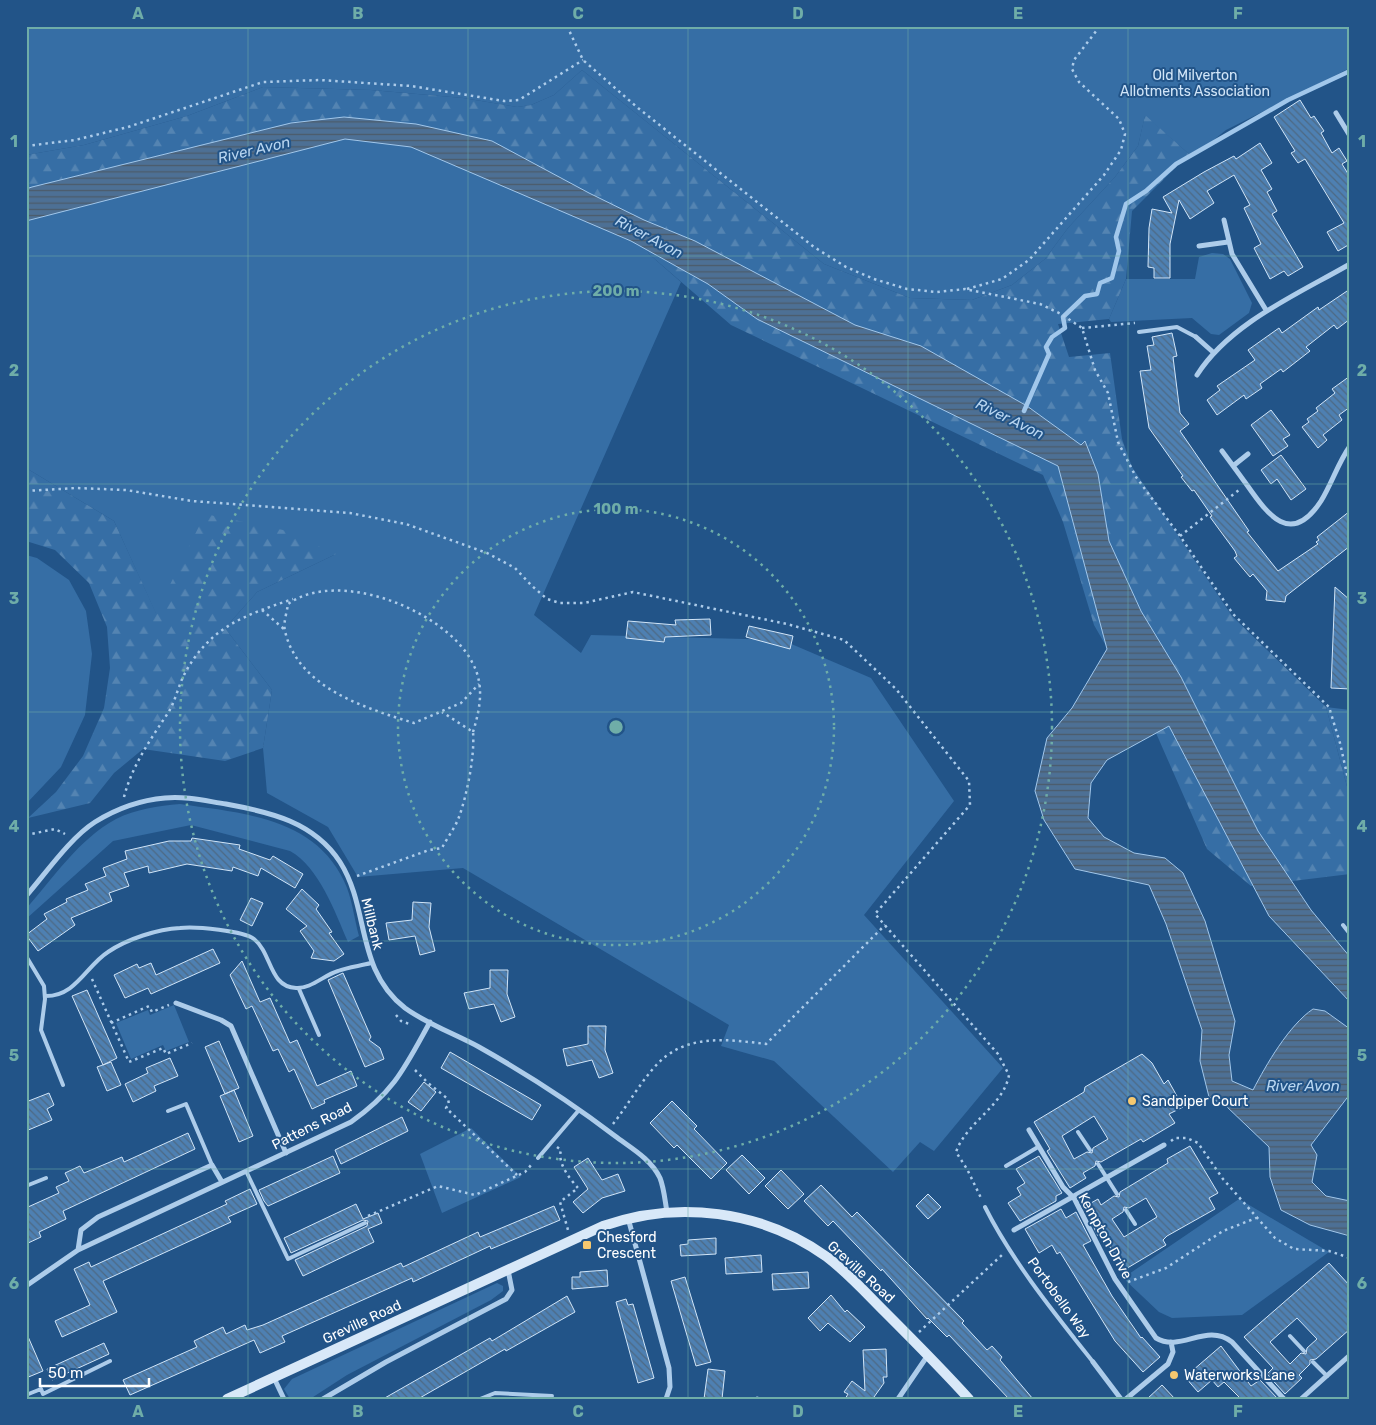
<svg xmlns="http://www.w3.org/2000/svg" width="1376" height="1425" viewBox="0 0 1376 1425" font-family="Rubik,sans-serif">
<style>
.green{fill:#366ea5}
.forest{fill:url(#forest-firs)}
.water{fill:url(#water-rules);stroke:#a1c7eb}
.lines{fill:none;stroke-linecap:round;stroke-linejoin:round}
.stream{stroke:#a1c7eb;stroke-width:4.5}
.building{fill:url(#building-back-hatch);stroke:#d1e5f8;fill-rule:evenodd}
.path{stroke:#adccea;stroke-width:2.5;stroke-dasharray:2.5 4;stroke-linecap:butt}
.lane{stroke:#adccea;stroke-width:4}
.street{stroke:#adccea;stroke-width:5}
.secondary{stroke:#d8e8f8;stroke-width:10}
.grid{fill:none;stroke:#6fada8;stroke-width:1;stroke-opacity:0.55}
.ring{fill:none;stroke:#6fada8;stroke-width:2.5;stroke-dasharray:2.5 5}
.poi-dot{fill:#f6c86f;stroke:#225488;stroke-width:2}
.labels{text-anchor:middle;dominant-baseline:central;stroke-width:4;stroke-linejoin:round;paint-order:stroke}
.park-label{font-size:14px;fill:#d1e5f8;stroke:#225488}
.street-label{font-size:14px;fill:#fff;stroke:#225488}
.poi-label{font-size:14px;fill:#fff;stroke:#225488;text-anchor:start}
.water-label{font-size:15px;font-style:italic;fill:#b9d6f1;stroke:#225488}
.centre{fill:#6fada8;stroke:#225488;stroke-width:2.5}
.ring-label{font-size:15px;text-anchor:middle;font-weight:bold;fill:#6fada8;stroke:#225488;stroke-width:4;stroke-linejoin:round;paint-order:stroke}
.neatline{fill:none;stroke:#6fada8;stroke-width:2}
.grid-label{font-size:16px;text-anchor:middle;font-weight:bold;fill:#6fada8}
</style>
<defs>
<pattern id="forest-firs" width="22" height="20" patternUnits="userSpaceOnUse" patternTransform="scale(1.25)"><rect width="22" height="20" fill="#366ea5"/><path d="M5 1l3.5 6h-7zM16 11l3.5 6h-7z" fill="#5484b2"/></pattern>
<pattern id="water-rules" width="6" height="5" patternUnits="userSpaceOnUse" patternTransform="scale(1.25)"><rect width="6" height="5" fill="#4d7095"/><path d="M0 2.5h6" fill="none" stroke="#4c5a69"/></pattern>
<pattern id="building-back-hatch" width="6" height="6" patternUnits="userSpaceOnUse" patternTransform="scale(1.25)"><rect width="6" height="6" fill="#4e80b2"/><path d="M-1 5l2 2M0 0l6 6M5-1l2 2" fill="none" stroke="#4d6984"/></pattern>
</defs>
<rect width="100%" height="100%" fill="#225488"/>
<path class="green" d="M26,26H1350V68L1226,130L1210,143L1189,154L1145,116L1138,146L1115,177L1068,228L1045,259L1012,285L972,300L910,298L824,264L582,70L554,95L531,105L517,107L463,98L371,90L263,87L187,116L84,145L26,155Z
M342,130L409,133L637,231L649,254L681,282L534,615L581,653L591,635L782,640L871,678L954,801L864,915L1003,1068L934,1151L920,1142L893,1172L774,1061L721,1046L729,1025L463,868L358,877L328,827L267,793L263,748L272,690L225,628L257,592L336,554L156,614L114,521L26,468V204Z
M1212,253L1223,254L1230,259L1252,303L1249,313L1219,335L1211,334L1192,318L1111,322L1109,319L1126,279H1195L1199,257Z
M26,555L37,558L69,580L86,611L92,654L85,715L61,767L26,804Z
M1326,707L1350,710V798Z
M180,804C241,813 314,817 344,881C352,897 354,918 359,936L348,942C335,912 319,867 290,851L191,825L113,841L26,919V909C53,878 79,839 116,819C136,809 158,806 180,804Z
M174,1005L189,1042L166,1051L163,1045L131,1059L116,1023L148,1010L150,1015Z
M471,1128L521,1177L442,1213L420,1154Z
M1239,1199L1329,1252L1242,1315L1172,1318L1159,1312L1123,1278Z
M497,1283L503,1286V1291L491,1300L347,1375L310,1399H290L284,1389L292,1379Z"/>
<path class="forest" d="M582,70L824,264L910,298L972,300L1012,285L1045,259L1068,228L1115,177L1138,146L1145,115L1189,154L1132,211L1126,279L1109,319L1058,324L1069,357L1110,353L1122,439L1132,467L1232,616L1326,707L1350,798V874L1251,886L1207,849L1156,733L1094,625L1063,522L1043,475L731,325L649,254L637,231L486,152L342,130L26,204V155L84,145L187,116L263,87L371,90L463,98L517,107L531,105L554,95Z
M26,468L114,521L156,613L205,514L283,530L336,554L257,592L225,628L272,690L263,748L225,761L143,749L114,773L90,803L28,818L56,792L83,756L104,708L110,668L107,627L89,583L55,550L26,541Z"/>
<path class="water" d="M344,117L416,124L492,141L589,193L644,220L695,241L855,325L921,346L1027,406L1081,445L1085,441L1098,474L1109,541L1141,611L1181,677L1258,831L1311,910L1350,957V1002L1269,916L1169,726L1107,760L1091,783L1088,818L1104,837L1134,853L1165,858L1183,873L1205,921L1235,1021L1229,1055L1232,1081L1253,1090C1266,1065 1289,1025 1313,1009L1325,1011L1350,1029V1094L1311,1145L1317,1155L1312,1182L1326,1196L1350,1201V1236L1310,1225L1281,1210L1270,1177L1269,1147L1226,1106L1209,1097L1200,1061L1202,1030L1166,924L1149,885L1075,869L1044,820L1035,791L1047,738L1072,708L1107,649L1058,466L757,319L708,284L631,241L411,147L345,139L26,221V189L32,187L291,123Z"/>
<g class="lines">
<path class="stream" d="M1024,411L1049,354L1046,347L1052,337L1065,328L1063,317L1085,296L1097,294L1100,283L1112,278L1119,251L1116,237L1126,204L1146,191L1176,164L1288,100L1350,71"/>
</g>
<path class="building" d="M1300,100L1311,118L1314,116L1324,131L1321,133L1332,153L1339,148L1347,161L1342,164L1350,177V244L1338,251L1327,232L1344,223L1305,159L1298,163L1291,153L1295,151L1274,117Z
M1260,143L1272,163L1261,170L1272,189L1267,192L1277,211L1272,214L1303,267L1288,276L1284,271L1270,279L1254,248L1261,244L1244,208L1250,205L1234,175L1207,191L1214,203L1190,219L1179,200L1170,244V278H1154V268L1148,267L1149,228L1152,209L1172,213L1163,197L1204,172L1234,156L1236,159Z
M1350,289V319L1337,329L1334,325L1306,347L1310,351L1283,372L1281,369L1260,384L1262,388L1246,399L1244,395L1217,415L1207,400L1220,390L1217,386L1255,360L1248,350L1279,328L1282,333L1318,307L1319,310Z
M1172,333L1177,356L1173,357L1180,413L1189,424L1180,431L1249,531L1247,532L1278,571L1318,544L1316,542L1319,540L1317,537L1350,511V546L1286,596L1285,602L1266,600L1267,591L1253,574L1250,577L1234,558L1237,556L1235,551L1210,517L1212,516L1194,490L1192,491L1181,477L1183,476L1149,428L1140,371L1151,370L1147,346L1154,345L1152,337Z
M1350,376V407L1339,415L1342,420L1323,435L1327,440L1318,448L1302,427L1309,422L1307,419L1318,411L1316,408L1335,393L1332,389Z
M1271,410L1290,435L1283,439L1288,446L1273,456L1251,425Z
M1281,455L1306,489L1291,500L1277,479L1271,484L1261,470Z
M1335,587L1350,600V689L1331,688Z
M710,619L711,635L665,637L664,642L626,638L628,621L676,625L675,620Z
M749,626L793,636L790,649L746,637Z
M192,838L240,845L239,849L270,860L273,856L303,874L295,888L261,868L258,876L233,867L232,871L187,864L149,873L148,866L124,873L129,886L109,893L112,901L71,918L75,925L38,951L26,935L47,919L44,914L67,902L66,899L88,890L85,884L106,876L103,868L127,859L125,851L169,841H191Z
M302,889L319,905L316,909L332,932L329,933L344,954L334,961L311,958L314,951L300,931L307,926L286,909Z
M251,898L263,903L252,926L240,920Z
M413,902L431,903L429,927L435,951L420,955L415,936L389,940L386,923L412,920Z
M213,949L220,963L151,994L148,988L125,998L114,975L137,964L139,968L151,963L156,975Z
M242,961L260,1002L270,998L290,1043L297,1040L317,1086L351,1071L357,1086L324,1100L325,1103L312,1109L294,1069L289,1072L278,1049L273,1051L252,1006L246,1009L230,975Z
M490,970H508L507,994L515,1017L501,1022L494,1004L469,1009L464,993L490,988Z
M343,973L371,1037L369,1040L380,1048L384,1059L365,1067L328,980Z
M87,990L117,1058L103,1065L72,996Z
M588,1026H606L605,1050L613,1073L599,1078L592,1060L567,1066L563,1049L588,1044Z
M219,1041L239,1088L225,1094L205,1047Z
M450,1052L541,1105L532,1120L441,1068Z
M1142,1054L1152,1063L1164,1084L1168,1080L1183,1107L1169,1114L1175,1123L1143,1142L1141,1139L1101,1162L1096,1161L1095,1166L1083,1173L1086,1178L1070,1188L1047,1151L1050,1149L1034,1122L1084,1092L1085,1087ZM1094,1116L1108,1139L1093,1148L1092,1153L1087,1152L1074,1159L1062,1136Z
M170,1058L178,1076L154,1086L156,1091L133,1102L125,1084L148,1073L146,1068Z
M111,1062L121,1085L107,1091L97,1067Z
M424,1082L436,1092L421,1111L408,1102Z
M234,1090L253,1136L239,1142L220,1096Z
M49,1093L54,1105L47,1109L52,1120L26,1131V1102Z
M672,1101L697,1126L694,1129L727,1163L711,1179L677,1145L674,1148L650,1123Z
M402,1117L408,1131L341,1164L335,1150Z
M188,1133L195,1149L63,1211L66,1219L39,1232L41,1237L26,1244V1204L28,1207L59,1193L56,1187L69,1181L65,1173L80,1166L84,1173L122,1157L124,1162Z
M1190,1146L1218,1193L1209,1198L1215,1209L1167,1236L1163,1240L1166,1245L1124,1270L1102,1234L1098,1236L1084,1207L1098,1199L1101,1205L1114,1196L1119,1197L1120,1192L1168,1163L1167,1159ZM1146,1198L1157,1217L1124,1237L1112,1219L1123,1212L1124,1207L1129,1208Z
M742,1155L765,1178L749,1194L726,1170Z
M333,1156L340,1173L268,1206L264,1201L259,1190Z
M1039,1156L1062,1193L1056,1196V1201L1020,1221L1008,1203L1021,1195L1017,1188L1025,1183L1016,1169Z
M588,1158L602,1180L618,1174L625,1191L602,1198L583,1213L573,1202L588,1189L574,1167Z
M781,1170L804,1194L788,1209L765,1186Z
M821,1185L852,1217L857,1212L964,1321L962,1323L987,1350L992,1346L1002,1357L1000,1360L1033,1399H1009L949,1335L947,1337L928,1318L927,1319L882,1269L881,1271L833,1221L828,1226L804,1201Z
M250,1189L257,1204L228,1217L231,1222L103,1281L117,1312L62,1337L55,1321L90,1305L74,1269L89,1262L91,1267L227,1204L225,1201Z
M928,1194L941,1207L928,1219L916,1206Z
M356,1204L363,1219L378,1213L382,1223L368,1229L374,1242L303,1276L295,1260L367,1226L368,1221L363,1220L291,1253L284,1238Z
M554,1206L560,1220L491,1249L490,1246L413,1282L412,1278L282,1336L285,1342L260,1353L254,1340L130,1395L123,1380L197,1347L194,1341L223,1327L226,1334L245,1325L247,1330L263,1325L401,1263L403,1267L478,1232L480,1237Z
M1061,1209L1066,1218L1076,1212L1091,1241L1083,1245L1112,1296L1141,1338L1142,1337L1160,1357L1143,1372L1115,1341L1060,1252L1057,1254L1052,1245L1039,1253L1025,1229Z
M716,1238V1254L681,1256L680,1245L688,1244V1240Z
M761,1255L762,1272L726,1274L725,1258Z
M1329,1263L1350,1286V1329L1316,1359L1310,1360V1364L1299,1375L1302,1378L1285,1394L1267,1374L1273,1368L1244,1337ZM1297,1318L1317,1339L1307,1348L1306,1354L1301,1353L1290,1364L1270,1342Z
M607,1270L608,1286L572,1289V1277H580V1272Z
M808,1272L809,1288L773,1290L772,1274Z
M685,1277L711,1362L696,1366L671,1281Z
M831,1295L845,1312L847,1310L865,1327L850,1342L828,1323L820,1331L808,1318Z
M567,1296L575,1312L506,1351L505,1349L418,1399H383L490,1338L492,1341Z
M626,1299L628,1305L633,1304L654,1378L638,1383L616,1302Z
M26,1332L43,1371L26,1378Z
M104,1343L109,1354L52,1380L47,1369Z
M1221,1346L1251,1386L1260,1380L1278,1399H1241L1224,1382L1218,1387L1212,1380L1198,1392L1185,1377Z
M886,1349L887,1377H883L884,1383L874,1397L877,1399H845L848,1394L844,1392L852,1381L865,1391L863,1350Z
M708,1369L725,1371L722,1399H704Z
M1162,1385L1175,1399H1147Z"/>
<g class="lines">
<path class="path" d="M567,26L583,60L638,108L814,247L846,267L874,279L907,289L937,292L965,289L1040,304L1061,314L1082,328L1095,370L1108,393L1118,442L1136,477L1180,536L1233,614L1329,707L1340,743L1350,788
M26,146L75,140L128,127L263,82L320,80L411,86L504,101L519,100L583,60
M967,289L1002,279L1029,260L1104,175L1121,150L1125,134L1119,119L1079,82L1072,69L1074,60L1100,26
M1082,328L1135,323
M26,491L76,488L126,490L192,501L350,513L406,524L487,553L515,568L532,586L547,599L560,603H584L633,592L787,624L844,640L896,689L969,781L970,805L875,914L998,1054L1009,1075C1003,1107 967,1121 956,1152L967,1169L982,1200
M1180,536L1239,490
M262,610L285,630
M473,732C480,709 485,685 472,662C445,610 338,568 288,604C287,612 283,623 285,631C298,688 365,708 414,723L461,703L479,684
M124,797C132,766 150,740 168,713C175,702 178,687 184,675C209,627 245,615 293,599
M26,835L55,829L65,834
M357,876L429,850L442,848C447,838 455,828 459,817C467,795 475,755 473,732L442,712
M92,979L129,1062L163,1048L166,1054L192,1043
M396,1015L401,1021L412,1025
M111,1023L149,1006L152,1012L169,1005
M415,1070L428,1083L448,1099L449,1104L446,1108L517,1175
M613,1124C629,1104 646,1072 665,1057C694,1034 732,1040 766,1044L885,925
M1171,1141L1175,1138H1187L1198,1143L1223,1179L1275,1238L1294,1249L1329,1251L1350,1258
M557,1147L561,1150C557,1163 570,1179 578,1188L560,1202L568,1230
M368,1216L438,1186L475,1195L525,1172L532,1164
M1128,1282L1166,1268L1223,1231L1256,1218
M919,1332L1003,1254
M757,1399L758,1396"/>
<path class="lane" d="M1139,332L1177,327L1196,337
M1343,925L1350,934
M26,956L44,986L45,999L41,1030L63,1085
M299,989L319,1035
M46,996C76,996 86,966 108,952C127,939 158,929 180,928C195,926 244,931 254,939C272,953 269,987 296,988C311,989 324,975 338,971C348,967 360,966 371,963
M168,1111L186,1104L212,1165
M1078,1132L1090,1150
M538,1158L579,1110
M1098,1164L1117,1194
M1006,1166L1038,1147
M246,1171L288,1259L365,1223
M26,1186L46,1178
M985,1207C1012,1261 1055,1314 1093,1362
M1126,1210L1135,1224
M1290,1336L1304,1351
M1313,1362L1327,1376
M26,1395L41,1389L43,1394L110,1361
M480,1399L495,1393L552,1396"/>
<path class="street" d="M1336,113L1350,136
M1224,220L1232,254L1266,310
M1199,246L1228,242
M1196,337L1214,353
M1197,375C1230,323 1298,294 1350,264
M1222,451C1231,463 1239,474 1247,485C1268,515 1291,547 1321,501C1332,483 1338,463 1350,446
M1233,466L1248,454
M26,896C46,873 70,838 95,822C116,809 141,800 165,798C186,796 206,801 226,804C270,812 314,822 340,862C370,909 355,969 405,1008C427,1024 455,1034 479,1047C527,1074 572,1103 615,1136C631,1148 651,1159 660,1178C664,1188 665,1201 667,1212
M176,1003L221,1020L231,1026L286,1153
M1029,1130L1063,1187L1074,1198L1115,1279L1156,1338C1181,1353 1206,1322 1232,1342L1284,1399
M628,1218L669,1368L670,1387L666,1399
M1014,1230L1164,1145
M78,1250L81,1230L98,1217L212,1165L222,1182
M26,1286L78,1250L351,1122C395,1091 405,1067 430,1022
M1093,1362L1121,1399
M274,1378L284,1399
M323,1399L386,1362L506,1299L512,1290L508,1270
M898,1399L928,1355
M1126,1399L1168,1364L1173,1352L1171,1342
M1301,1399L1350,1355"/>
<path class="secondary" d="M227,1399L603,1226C677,1200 762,1210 827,1257C848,1273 866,1293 885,1312C913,1340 942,1369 969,1399"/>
</g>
<path class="grid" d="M248,26V1399M468,26V1399M688,26V1399M908,26V1399M1128,26V1399M26,256H1350M26,484H1350M26,712H1350M26,941H1350M26,1169H1350"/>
<g class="ring">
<circle cx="616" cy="727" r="218"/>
<circle cx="616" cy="727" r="436"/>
</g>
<g class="poi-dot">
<circle cx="1132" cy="1101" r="5"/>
<rect x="582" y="1240" width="10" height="10" rx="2.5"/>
<circle cx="1174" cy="1375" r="5"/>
</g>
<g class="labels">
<g class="park-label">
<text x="1195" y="75">Old Milverton<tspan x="1195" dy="16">Allotments Association</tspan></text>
</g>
<g class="street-label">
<text transform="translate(372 924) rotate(76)">Millbank</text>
<text transform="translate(312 1126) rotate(-27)">Pattens Road</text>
<text transform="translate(1105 1236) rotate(61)">Kempton Drive</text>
<text transform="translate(861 1272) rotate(42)">Greville Road</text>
<text transform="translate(1059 1298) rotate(54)">Portobello Way</text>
<text transform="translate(362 1322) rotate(-25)">Greville Road</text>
</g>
<g class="poi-label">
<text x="1142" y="1101">Sandpiper Court</text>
<text x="597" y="1237">Chesford<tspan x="597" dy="16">Crescent</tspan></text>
<text x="1184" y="1375">Waterworks Lane</text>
</g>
<g class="water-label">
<text transform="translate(254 150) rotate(-13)">River Avon</text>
<text transform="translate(649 237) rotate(28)">River Avon</text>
<text transform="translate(1010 419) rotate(26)">River Avon</text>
<text x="1303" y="1086">River Avon</text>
</g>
</g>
<circle cx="616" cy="727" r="8" class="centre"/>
<g class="ring-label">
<text x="616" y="296">200 m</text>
<text x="616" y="514">100 m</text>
</g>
<rect width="1376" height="1425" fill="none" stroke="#225488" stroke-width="55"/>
<path d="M40 1378v8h109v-8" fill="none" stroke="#ffffff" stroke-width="2.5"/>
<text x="48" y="1378" font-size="15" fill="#ffffff" stroke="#225488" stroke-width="4" paint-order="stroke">50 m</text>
<rect x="28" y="28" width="1320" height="1370" class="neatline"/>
<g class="grid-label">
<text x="138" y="19">A</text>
<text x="358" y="19">B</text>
<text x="578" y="19">C</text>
<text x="798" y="19">D</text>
<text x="1018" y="19">E</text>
<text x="1238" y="19">F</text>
<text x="14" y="147">1</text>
<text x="1362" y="147">1</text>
<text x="14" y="376">2</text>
<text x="1362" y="376">2</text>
<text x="14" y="604">3</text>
<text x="1362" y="604">3</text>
<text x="14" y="832">4</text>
<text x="1362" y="832">4</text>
<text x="14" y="1061">5</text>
<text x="1362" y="1061">5</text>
<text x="14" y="1289">6</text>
<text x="1362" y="1289">6</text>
<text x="138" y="1417">A</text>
<text x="358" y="1417">B</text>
<text x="578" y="1417">C</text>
<text x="798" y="1417">D</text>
<text x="1018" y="1417">E</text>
<text x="1238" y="1417">F</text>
</g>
</svg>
